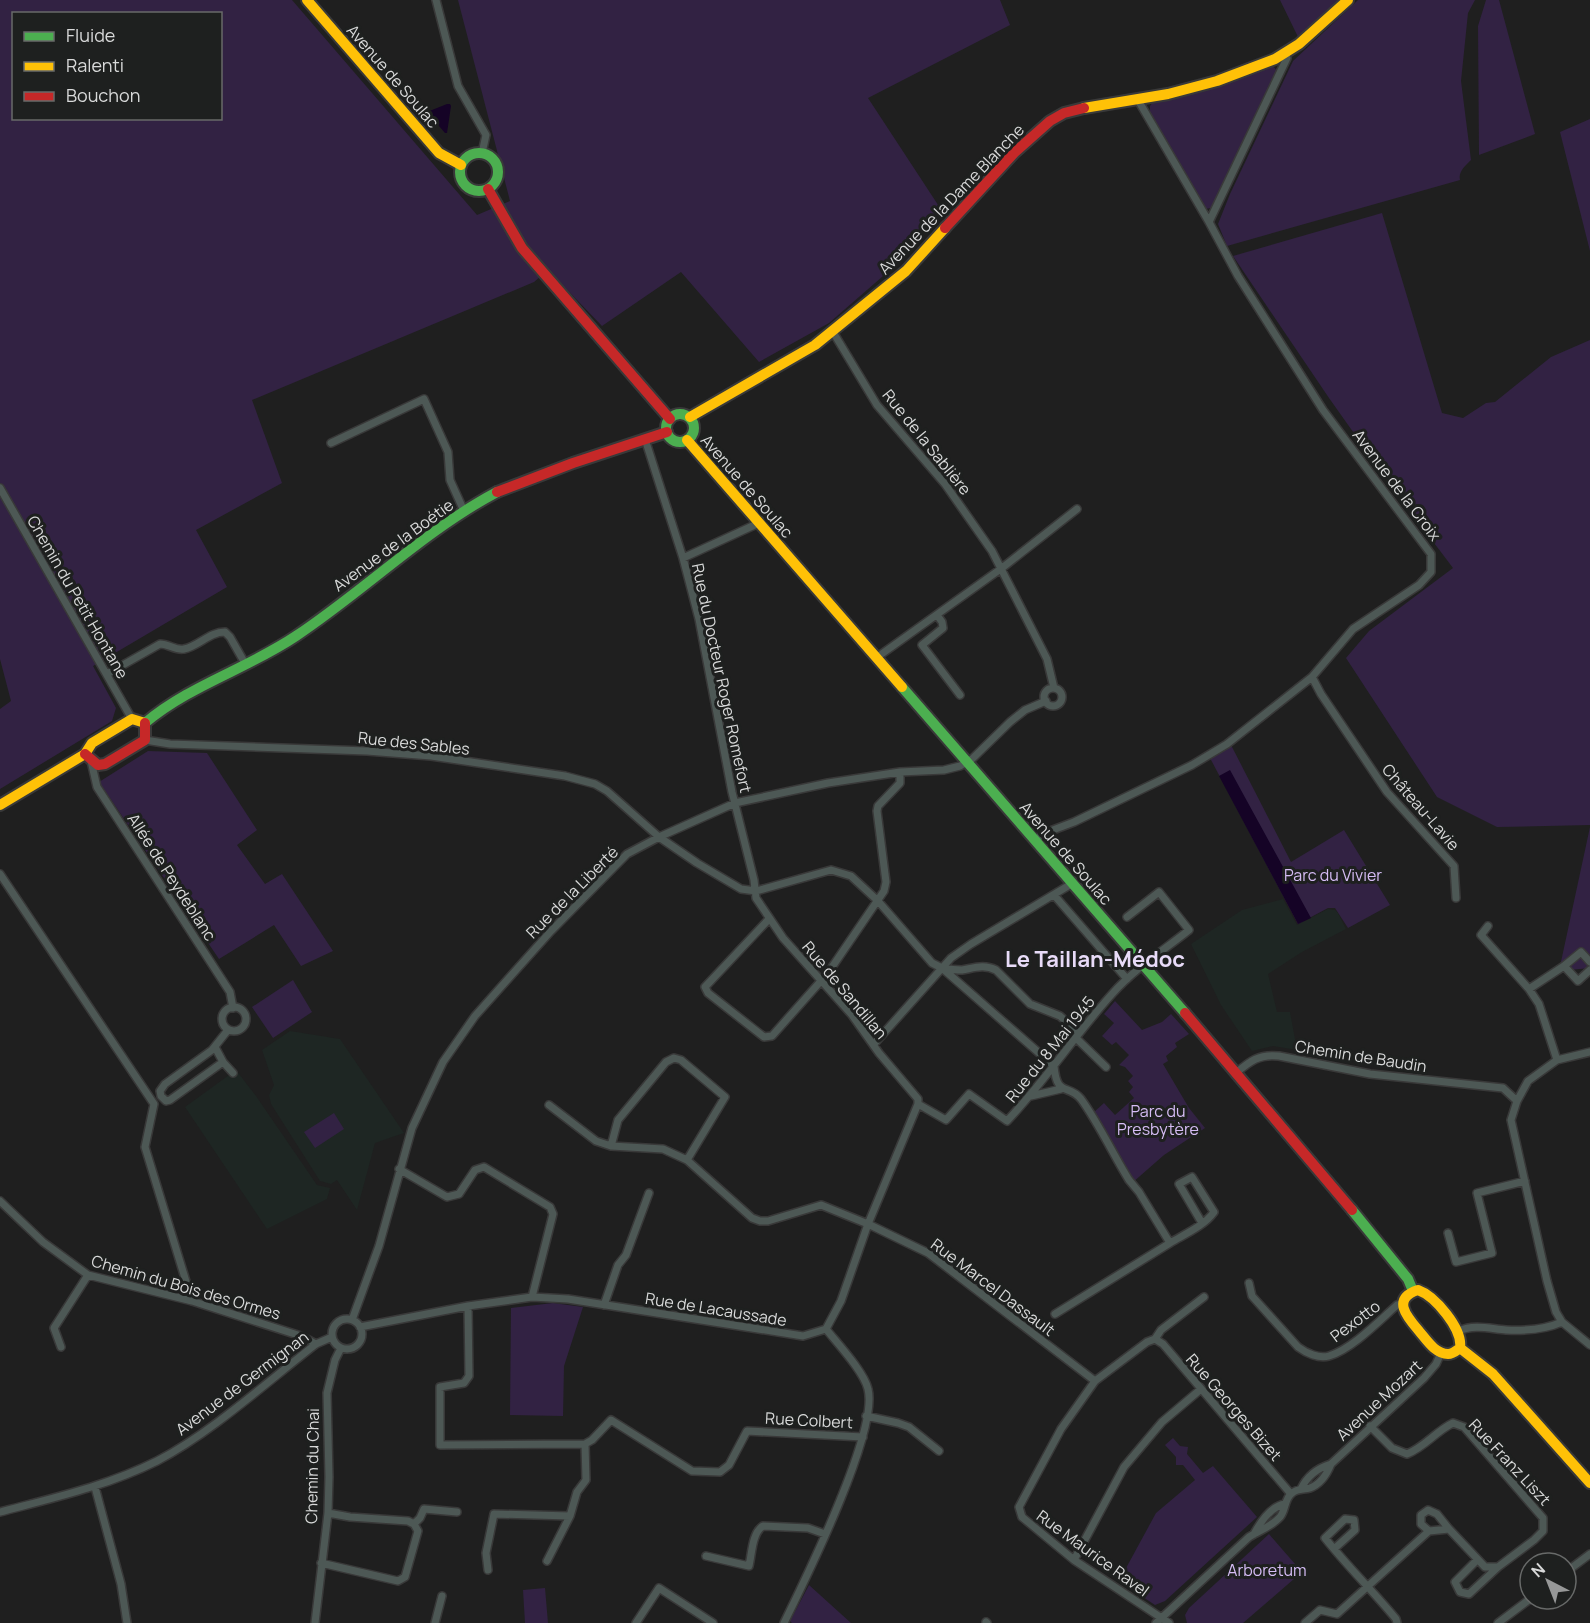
<svg xmlns="http://www.w3.org/2000/svg" width="1590" height="1623" viewBox="0 0 1590 1623" font-family="Manrope,sans-serif">
<style>
.built{fill:#1e2623}
.green{fill:#322243;fill-rule:evenodd}
.water{fill:#150326}
.lines{fill:none;stroke-linecap:round;stroke-linejoin:round}
.street-casing{stroke:#393939;stroke-width:10}
.fast-casing{stroke:#393939;stroke-width:14}
.slow-casing{stroke:#393939;stroke-width:14}
.jam-casing{stroke:#393939;stroke-width:14}
.street{stroke:#4d5855;stroke-width:7}
.fast{stroke:#4caf50;stroke-width:10}
.slow{stroke:#ffc107;stroke-width:10}
.jam{stroke:#c62828;stroke-width:10}
.labels{text-anchor:middle;dominant-baseline:central;stroke-width:6;stroke-linejoin:round;paint-order:stroke}
.street-label{font-size:16px;fill:#d8d9d9;stroke:#1e201f}
.park-label{font-size:16px;fill:#d5bcf4;stroke:#1e201f}
.district-label{font-size:22px;font-weight:bold;fill:#e8dbf8;stroke:#1e201f}
</style>
<rect width="100%" height="100%" fill="#1f1f1f"/>
<path class="built" d="M1283,899L1297,925L1328,909L1335,910L1338,913L1346,929L1302,952L1268,974L1277,1012H1290L1297,1050L1273,1046L1252,1051L1221,1005L1191,944L1242,910Z
M290,1031L340,1039L404,1133L375,1143L357,1210L337,1180L331,1184L320,1181L271,1104L269,1095L274,1085L262,1050Z
M236,1070L256,1096L317,1185L330,1188L327,1199L267,1229L185,1107Z"/>
<path class="green" d="M0,0H292L477,215L510,201L458,0H1000L1010,25L868,98L944,214L890,270L829,323L759,362L681,272L602,326L548,270L534,282L252,400L282,483L196,530L227,587L93,666L116,708L112,721L0,789V709L11,701L0,659ZM14,14H220V118H14Z
M1280,0H1343L1299,39Z
M1358,0H1475L1468,13L1461,81L1471,160C1465,166 1458,172 1460,180L1227,246L1218,224L1230,194L1293,61Z
M1486,0H1499L1535,134L1479,155L1478,26Z
M1273,66L1278,72L1215,207L1206,209L1202,206L1150,114V106L1153,102L1196,92Z
M1590,119V251L1560,132Z
M1382,213L1442,413L1463,418L1486,403L1495,402L1551,357L1590,340V825L1497,827L1437,797L1346,658L1369,631L1453,568L1397,494L1329,398L1233,256Z
M1231,745L1291,862L1344,830L1390,905L1348,928L1335,908H1328L1298,924L1210,758Z
M148,751L207,753L257,830L237,845L265,884L282,874L333,951L301,966L274,925L219,959L99,782Z
M1590,827V968L1559,971Z
M293,980L312,1012L273,1038L252,1007Z
M1115,1001L1142,1030L1162,1022L1171,1014L1189,1034L1175,1043L1177,1047L1166,1056L1168,1061L1163,1064L1189,1108L1205,1128L1164,1155L1132,1183L1093,1113L1104,1103L1115,1115L1134,1098L1129,1092L1133,1087L1128,1081L1133,1076L1125,1067L1119,1065L1129,1055L1116,1042L1112,1045L1102,1036L1114,1023L1104,1014Z
M334,1113L344,1129L315,1148L304,1132Z
M553,1303L583,1307L564,1366L563,1416L510,1415L511,1308Z
M1173,1438L1180,1446L1188,1447L1187,1454L1203,1473L1213,1466L1257,1517L1165,1601L1155,1605L1119,1581L1156,1513L1195,1480L1183,1465H1176V1457L1165,1445Z
M1269,1534L1302,1572L1243,1623H1187L1185,1615L1189,1608Z
M809,1585L851,1623H792L790,1621Z
M545,1588L548,1623H525L523,1590Z"/>
<path class="water" d="M447,104H450L451,106L447,133H445L427,112Z
M1230,770L1311,918L1298,924L1219,776Z"/>
<g class="lines">
<defs>
<path id="street" d="M436,0L458,86L486,135L482,153
M1209,222L1287,58L1285,54
M833,332L877,405L945,484L992,551L1047,659L1054,688
M645,439L683,558L699,619L732,792L754,880L756,898L783,938L852,1015L879,1053L918,1099V1104
M331,443L424,399L448,452L450,480L464,511
M0,488L132,719
M683,558L759,523
M937,615L942,622L943,628L922,645L960,695
M876,658L1002,568L1077,509
M107,674L160,644C169,644 176,651 184,649C199,646 209,632 225,632L230,637L246,665
M1312,677L1321,694L1387,792L1454,866L1456,898
M1044 697a9 9 0 1 1 18 0a9 9 0 1 1-18 0Z
M145,740L170,744L367,751L431,756L565,776L595,784L607,791L659,837L697,863L741,889L756,891L831,870L851,876L878,901L932,963L942,968L1054,1066C1057,1098 1068,1083 1081,1099C1098,1122 1114,1156 1129,1180L1139,1192L1170,1243L1055,1314
M91,761L97,787L230,992L233,1008
M1035,840L1045,833L1074,822L1192,765L1227,744L1312,677L1353,629L1419,585L1431,572V554L1323,410L1238,276L1209,222L1138,100
M0,874L154,1104L145,1147L192,1301
M1054,895L1127,979
M769,919L705,987L708,993L764,1037L772,1036L828,973L884,891L886,882L877,811L878,806L900,783V772
M1488,926L1481,935L1529,989L1539,1004L1557,1060
M1564,966L1578,981L1590,970
M942,968C948,969 955,970 962,970C974,968 984,964 996,970L1030,1004L1060,1016L1079,1033
M1529,989L1564,966L1581,952L1590,962
M222 1019a12 12 0 1 1 24 0a12 12 0 1 1-24 0Z
M1076,1038L1106,1067
M874,1044L951,958L971,944L1073,883
M215,1047L223,1062L170,1100L166,1101L161,1096L160,1091L165,1084L212,1050L228,1030
M1590,1052L1557,1060L1528,1081L1517,1101L1511,1120L1547,1281L1556,1312L1562,1322L1590,1345
M223,1062L233,1073
M1236,1073C1250,1061 1259,1054 1279,1056L1370,1074L1503,1088L1517,1101
M1031,1096L1061,1089
M918,1104L946,1120L969,1094L1007,1121C1045,1081 1075,1035 1112,994C1134,969 1164,950 1189,930L1159,892L1127,917
M549,1105L596,1141L611,1146L663,1149L687,1160L752,1218L760,1221H768L821,1205L868,1224L928,1253L1095,1381
M611,1146L618,1120L666,1062L674,1058L681,1060L725,1097L687,1160
M399,1169L447,1197L459,1194L475,1170L484,1167L550,1207L553,1214L532,1297
M0,1201L43,1242L88,1275L192,1301L301,1336L316,1344
M1448,1233L1456,1262L1492,1253L1477,1193L1525,1181
M1170,1243C1185,1234 1204,1226 1214,1212L1192,1177L1179,1184L1202,1223
M1249,1283L1252,1296L1298,1347C1306,1353 1319,1359 1329,1356C1352,1349 1379,1321 1397,1305L1403,1304
M604,1305L618,1265L626,1255L649,1193
M468,1306L469,1376L464,1383L440,1387V1445L585,1444L592,1440L611,1420L692,1471L720,1472L729,1465L747,1431L863,1437
M332 1334a15 15 0 1 1 30 0a15 15 0 1 1-30 0Z
M352,1320L379,1246L412,1128L443,1062L475,1016L551,931L627,854L659,837L735,803L828,783L900,772L944,770L960,766L972,759L1010,722L1025,710L1046,701
M360,1327L468,1306L532,1297L568,1299L803,1336L826,1329L841,1301L868,1224L918,1104
M1459,1331C1474,1324 1491,1329 1506,1330C1526,1331 1544,1330 1562,1322
M1155,1339L1147,1342L1095,1381L1061,1429L1019,1507L1022,1517L1074,1560L1169,1623
M1155,1339L1163,1344L1291,1494
M1155,1339L1161,1330L1204,1297
M61,1347L54,1328L88,1275
M866,1416L898,1423L909,1427L939,1451
M95,1487L121,1584L127,1623
M1301,1489C1307,1476 1318,1468 1331,1464
M0,1512C53,1498 107,1486 157,1461C211,1433 267,1382 316,1344L332,1337
M414,1524L420,1518L424,1509L457,1512
M1429,1531L1421,1524V1515L1428,1510L1437,1514L1449,1529
M1254,1534C1260,1523 1271,1506 1285,1504
M1334,1549L1355,1530L1354,1520L1345,1519L1325,1538C1347,1566 1373,1591 1396,1619L1397,1623
M706,1556L749,1566C752,1553 752,1533 763,1526L808,1528L825,1534
M1074,1560L1124,1467L1162,1422L1201,1389
M1477,1560L1455,1582L1460,1592L1469,1594L1498,1567
M547,1561L570,1516
M321,1563L398,1581L405,1577L418,1531L414,1524L408,1521L350,1517L328,1513
M488,1570L486,1553L494,1514L570,1516L577,1492L586,1480L585,1444
M1566,1572L1590,1554
M986,1622L987,1623
M315,1623L328,1513L329,1477L327,1393L335,1360L341,1348
M435,1623L442,1596
M636,1623L659,1588L713,1623
M784,1623C805,1580 879,1431 868,1389C864,1372 838,1344 826,1329
M1156,1623L1249,1537C1260,1530 1271,1527 1280,1517C1286,1510 1284,1499 1292,1493C1298,1488 1304,1490 1310,1488C1321,1484 1327,1474 1331,1464L1424,1378L1436,1364L1441,1353
M1305,1623L1320,1610L1337,1614L1429,1531L1449,1529L1485,1567H1498L1534,1540L1543,1531V1518L1464,1427L1453,1423C1436,1431 1425,1447 1407,1454L1392,1448L1370,1426
M1498,1623L1530,1599"/>
<path id="fast" d="M460 172a19 19 0 1 1 38 0a19 19 0 1 1-38 0Z
M666 428a14 14 0 1 1 28 0a14 14 0 1 1-28 0Z
M902,687L1185,1013
M145,723C190,685 247,669 296,636C365,590 424,531 497,492
M1352,1210L1408,1279L1413,1291"/>
<path id="slow" d="M307,0L439,153L461,165
M1084,108L1168,94L1217,81L1275,59L1299,44L1348,0
M690,417L815,345L906,271L945,228
M687,440L902,687
M85,754L92,743L132,719L145,723
M0,805L85,754
M1418,1290C1435,1296 1463,1329 1460,1348C1456,1351 1453,1354 1448,1354C1435,1354 1426,1339 1419,1331C1407,1317 1391,1299 1418,1290Z
M1460,1348L1493,1374L1590,1483"/>
<path id="jam" d="M488,189L522,248L670,419
M945,228L1014,153L1050,121L1064,113L1084,108
M497,492L573,463L667,432
M85,754L98,765L105,764L145,740V723
M1185,1013L1352,1210"/>
</defs>
<use href="#street" class="street-casing"/>
<use href="#fast" class="fast-casing"/>
<use href="#slow" class="slow-casing"/>
<use href="#jam" class="jam-casing"/>
<use href="#street" class="street"/>
<use href="#fast" class="fast"/>
<use href="#slow" class="slow"/>
<use href="#jam" class="jam"/>
</g>
<g class="labels">
<g class="street-label">
<text transform="translate(393 76) rotate(49)">Avenue de Soulac</text>
<text transform="translate(951 199) rotate(-46)">Avenue de la Dame Blanche</text>
<text transform="translate(927 442) rotate(51)">Rue de la Sablière</text>
<text transform="translate(1397 485) rotate(53)">Avenue de la Croix</text>
<text transform="translate(747 486) rotate(49)">Avenue de Soulac</text>
<text transform="translate(393 545) rotate(-36)">Avenue de la Boétie</text>
<text transform="translate(78 597) rotate(60)">Chemin du Petit Hontane</text>
<text transform="translate(722 678) rotate(78)">Rue du Docteur Roger Romefort</text>
<text transform="translate(414 743) rotate(6)">Rue des Sables</text>
<text transform="translate(1421 807) rotate(49)">Château-Lavie</text>
<text transform="translate(1066 853) rotate(49)">Avenue de Soulac</text>
<text transform="translate(172 877) rotate(57)">Allée de Peydeblanc</text>
<text transform="translate(572 892) rotate(-45)">Rue de la Liberté</text>
<text transform="translate(845 990) rotate(50)">Rue de Sandillan</text>
<text transform="translate(1050 1049) rotate(-51)">Rue du 8 Mai 1945</text>
<text transform="translate(1361 1056) rotate(9)">Chemin de Baudin</text>
<text transform="translate(186 1287) rotate(16)">Chemin du Bois des Ormes</text>
<text transform="translate(993 1287) rotate(37)">Rue Marcel Dassault</text>
<text transform="translate(716 1309) rotate(9)">Rue de Lacaussade</text>
<text transform="translate(1355 1321) rotate(-37)">Pexotto</text>
<text transform="translate(242 1383) rotate(-37)">Avenue de Germignan</text>
<text transform="translate(1379 1400) rotate(-43)">Avenue Mozart</text>
<text transform="translate(1234 1407) rotate(49)">Rue Georges Bizet</text>
<text transform="translate(809 1420) rotate(3)">Rue Colbert</text>
<text transform="translate(1510 1462) rotate(47)">Rue Franz Liszt</text>
<text transform="translate(312 1466) rotate(-89)">Chemin du Chai</text>
<text transform="translate(1093 1553) rotate(36)">Rue Maurice Ravel</text>
</g>
<g class="park-label">
<text x="1333" y="875">Parc du Vivier</text>
<text x="1158" y="1111">Parc du<tspan x="1158" dy="18">Presbytère</tspan></text>
<text x="1267" y="1570">Arboretum</text>
</g>
<g class="district-label">
<text x="1095" y="959">Le Taillan-Médoc</text>
</g>
</g>
<rect x="12" y="12" width="210" height="108" fill="#1e201f" stroke="#686a69" stroke-width="1.5"/>
<rect x="24" y="32" width="30" height="9" fill="#4caf50" stroke="#686a69" stroke-width="1.5"/>
<text x="66" y="42" font-size="18" fill="#d8d9d9">Fluide</text>
<rect x="24" y="62" width="30" height="9" fill="#ffc107" stroke="#686a69" stroke-width="1.5"/>
<text x="66" y="72" font-size="18" fill="#d8d9d9">Ralenti</text>
<rect x="24" y="92" width="30" height="9" fill="#c62828" stroke="#686a69" stroke-width="1.5"/>
<text x="66" y="102" font-size="18" fill="#d8d9d9">Bouchon</text>
<g transform="translate(1548 1581) rotate(318)"><circle r="28" fill="#1e201f" stroke="#686a69" stroke-width="1.5"/>
<path d="M0-4.5L10 22L0 15L-10 22Z" fill="#979898"/>
<text y="-9" font-size="16" font-weight="bold" text-anchor="middle" fill="#d8d9d9">N</text>
</g>
</svg>
